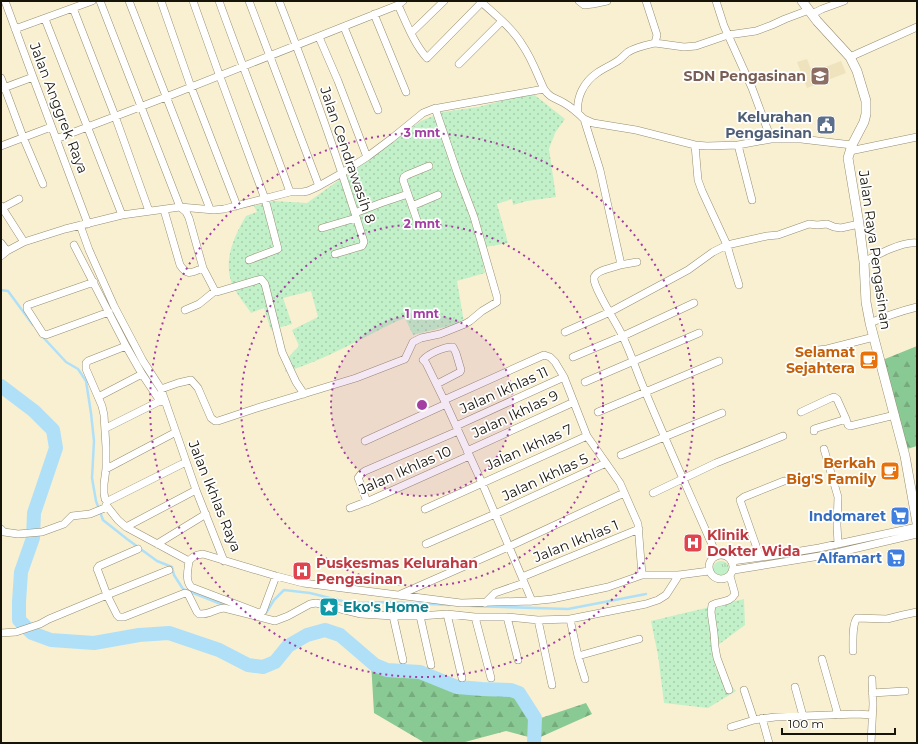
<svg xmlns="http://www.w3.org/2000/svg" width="918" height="744" viewBox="0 0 918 744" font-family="Montserrat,sans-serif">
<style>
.built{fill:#eee3bd}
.grass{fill:url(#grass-dots)}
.forest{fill:url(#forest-firs)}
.park{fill:url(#park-tufts)}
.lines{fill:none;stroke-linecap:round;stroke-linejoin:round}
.stream{stroke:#b0e0f8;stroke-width:2.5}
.river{stroke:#b0e0f8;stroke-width:14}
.street-casing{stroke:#968d71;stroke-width:8}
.secondary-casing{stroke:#968d71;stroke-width:10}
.street{stroke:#fff;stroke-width:7}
.secondary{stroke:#fff;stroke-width:9}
.ring{fill:none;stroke:#a33ea3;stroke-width:2;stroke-dasharray:2 4}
.labels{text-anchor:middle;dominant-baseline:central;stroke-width:3.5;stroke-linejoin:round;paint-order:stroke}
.education-label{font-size:14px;font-weight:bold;fill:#785e54;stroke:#fff;text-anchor:end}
.street-label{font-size:14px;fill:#161309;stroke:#fff}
.service-label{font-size:14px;font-weight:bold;fill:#4e5e75;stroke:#fff;text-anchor:end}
.food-label{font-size:14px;font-weight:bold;fill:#c56008;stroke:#fff;text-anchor:end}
.shop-label{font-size:14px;font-weight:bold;fill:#366cbe;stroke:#fff;text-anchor:end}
.health-label{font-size:14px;font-weight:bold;fill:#be3a42;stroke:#fff;text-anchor:start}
.culture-label{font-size:14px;font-weight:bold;fill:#0d838f;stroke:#fff;text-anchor:start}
.centre{fill:#a33ea3;stroke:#fff;stroke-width:2}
.ring-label{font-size:12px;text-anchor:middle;font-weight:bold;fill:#a33ea3;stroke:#fff;stroke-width:3.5;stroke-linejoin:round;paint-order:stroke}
</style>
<defs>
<pattern id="grass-dots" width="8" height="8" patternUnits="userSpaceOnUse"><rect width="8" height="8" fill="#c2f0c8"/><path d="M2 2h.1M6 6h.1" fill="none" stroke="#a6cdaa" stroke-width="1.8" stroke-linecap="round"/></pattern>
<pattern id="forest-firs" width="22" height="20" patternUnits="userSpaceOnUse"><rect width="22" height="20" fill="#89c993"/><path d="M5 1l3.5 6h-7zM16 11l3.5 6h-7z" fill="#76ac7d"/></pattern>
<pattern id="park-tufts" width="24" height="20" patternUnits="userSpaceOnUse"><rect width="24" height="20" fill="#c2f0c8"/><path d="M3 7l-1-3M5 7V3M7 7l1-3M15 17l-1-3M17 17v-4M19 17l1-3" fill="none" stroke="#a6cdaa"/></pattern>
</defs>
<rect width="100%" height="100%" fill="#f9f0d1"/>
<path class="built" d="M807,59L812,72L841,61L846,73L807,88L797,62Z"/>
<path class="grass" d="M532,93L565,119L555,133L549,149L556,197L527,201L513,205L512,199L497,204L508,243L480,248L485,273L457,281L464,322L413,335L405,318L395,322C359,340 324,360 285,372C285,359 290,355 299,346L292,330L318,317L311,291L283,298L292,324L271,330L264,308L251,313C246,305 235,292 232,284C223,259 234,237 246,216L257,212L254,206L274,201L307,203L421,121L443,112L478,107Z
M744,599L745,625L714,648L715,667L736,691L708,708L664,703L658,655L651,621Z"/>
<path class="forest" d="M917,346V446L904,450L880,361Z
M371,662L387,673L416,670L438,677L467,688L506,690L528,699L538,719L586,703L592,714L536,739L506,731L465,742L449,743H425L374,713Z"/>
<path class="park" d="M713 569a8 8 0 1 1 16 0a8 8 0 1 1-16 0Z"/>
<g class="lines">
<path class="stream" d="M1,290L8,291L33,325
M41,335L66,362L78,369L86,381L91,413L94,441L92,478L96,501L103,520L127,539L157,561L172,567L174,575L183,589L226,606
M472,606L568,609L646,594
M264,614L266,613L274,600L284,590L310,593L350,603L390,602L449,605"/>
<path class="river" d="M1,386L34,411L53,430L56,448L34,513L33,538L21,572L19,602V620L32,633L51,640L94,643L139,635L169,633L219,650L248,665L263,667L275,662L288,646L307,635L325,630L340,635L375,665L387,670L420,672L457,687L482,689L511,690L519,693L535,718L534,743"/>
<defs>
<path id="street" d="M5,1L33,77L88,224
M100,1L180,207L186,212L189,218L203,268
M129,1L210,209
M161,1L191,87L237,206
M193,1L219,74L265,199L278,249L249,260
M219,1C242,65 267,128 290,192
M249,1L319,186
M279,1C310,80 339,161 364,242L362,246L335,254
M480,1C496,15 513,29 523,46C532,59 537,74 544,89C551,99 554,97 564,103C571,107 578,113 584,119L600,170L620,260V265C613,268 595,270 594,278C593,287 617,324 622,335C631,353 637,373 645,391C668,446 693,501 717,556
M579,1L584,5L593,4L607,1
M716,1L724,26L752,88L771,139
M398,5C406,22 414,44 427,58L482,2
M73,8L115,116L149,211
M374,14L406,92
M812,14L822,9L844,1
M45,19L122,215
M344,27L378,110
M15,29L92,1
M411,33L444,1
M319,37L338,81L367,157
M655,43L684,47L696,46L728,35L756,31L772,25L785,19L809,10
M850,57L917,27
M459,64L502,21
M1,78L23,137L43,184
M1,89L33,77
M578,113C576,97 584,82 597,73C604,68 612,65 619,60C622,58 625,54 628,52C636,47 646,45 655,43L657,35L646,1
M584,119L593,123L636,130L695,145L707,146L738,145L771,139H801L852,145
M56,139L166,97L398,5L403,1
M695,145L698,180L702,191L727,245L731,259L739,285
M738,145L752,200
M1,146L51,127
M850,151L917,137
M1,206L24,242L65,229L122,215L180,207L214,210L224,209L290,192H303L308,191L319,186L342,173L367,157L391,139L423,113L433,109L544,89
M412,206L438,195
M2,208L19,199
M164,210L180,265C188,277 192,272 203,268L215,291L217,292L261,279L265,284L282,352L296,382L304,394
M355,213L381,203L408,194
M80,225L89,250L114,306L143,361L161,389L196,490L224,561
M419,226L403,180L404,177L407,175L429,166
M322,228L356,218
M1,243L7,251
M74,245L126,346L142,374L160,401L166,403
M1,256L7,251L24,242
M864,262C876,255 903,241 917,243
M620,265L637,262
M94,282L28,305L27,306V309L43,334L46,335L109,312
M185,310L199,304L215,291
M870,323C886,316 901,311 917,307
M565,332L610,312L688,270L713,252L727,245L767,236L778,235L809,224L817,225L827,224L834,227L841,228L859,224
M126,346L88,361L86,363V369L102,406L104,415L106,447V469L104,484V493L105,499L108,501L186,462
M818,350L827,349L874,337
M573,357L623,336L694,303
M585,382L699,333
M437,384L460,372L461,370L456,353L453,347C445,346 428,354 423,360L426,363L446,404L482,483L532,601
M161,389L178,383L191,380L198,388L211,418L215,421H218L254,409L356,378L405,359L413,342L421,338L440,334L465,324L470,321L482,311L497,302V297L474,217L458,175L435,108
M98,397L142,374
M444,400L544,355L550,357L555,362L564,377L587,436L620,483L638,524L642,575
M598,412L719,361
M801,412L831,398L834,397L837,399L846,419L840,421L817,428L814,429V431
M846,419L848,425L850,426L895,415
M456,426L564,377
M106,428L160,401
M365,441L446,404
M824,449L838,497L837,525L838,544
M467,451L574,402
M621,455L722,413
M106,469L176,432
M653,493L716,463L783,436
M367,502L359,480L358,478L361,474L365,471L458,431
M106,505L118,520L126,527L189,561
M350,508L371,500L469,456
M425,509L587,436
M126,527L196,490
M1,529L4,532L18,534L42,532L64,524L72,516L90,514L107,507
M157,544L206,514
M426,544L495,514L606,463
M138,549L99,566L97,569L98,571L107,595L169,570
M709 567a12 12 0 1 1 24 0a12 12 0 1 1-24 0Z
M760,557L740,500L744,497L784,481
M189,561C193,556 196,555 203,554L276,576L303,583L461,603L532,601L552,599L608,587L642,575H679L709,571
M189,561C188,570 185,580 191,587L259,613L263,611L276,576
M732,561L770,556L819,548L917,527
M734,570L832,554L917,534
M522,577L639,529
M399,595L508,547L624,493
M485,603L495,593L524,583
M447,614L462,678
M393,616L403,660
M420,616L431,665
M475,617L491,678
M507,617L518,660
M570,619L578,656L585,679
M538,620L552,685
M1,633L16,632L40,624L49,619L107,595L117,615L119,617H124L185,593L188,594L197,612L199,614C209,615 214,609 224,608L275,621L288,616L310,604L316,603L361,614L393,616H420L447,614L475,617H507L538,620L570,619L646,604L658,600L666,595L679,575
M853,651C853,642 852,624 857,618L887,619L903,615L917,612
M578,656L639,639
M822,659L838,715
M795,687L803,716
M729,690L717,658L715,647L714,633L711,612L712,605C721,600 729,604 735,594L730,576
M744,690L754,720
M872,693L905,691
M762,718L769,743
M731,727L754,720L775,717L857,714L872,715
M871,743L873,704L872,679"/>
<path id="secondary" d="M802,1L817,21L850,57L857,71L866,101V114L864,122L852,145L848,158L859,224L864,262L866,302L870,323L905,456L917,523"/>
</defs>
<use href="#street" class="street-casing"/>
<use href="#secondary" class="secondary-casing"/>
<use href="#street" class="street"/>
<use href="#secondary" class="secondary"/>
</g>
<circle cx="422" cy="405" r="91" fill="#a33ea3" fill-opacity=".12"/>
<g class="ring">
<circle cx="422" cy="405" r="91"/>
<circle cx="422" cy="405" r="181"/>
<circle cx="422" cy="405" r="272"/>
</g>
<defs>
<symbol id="school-square" viewBox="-11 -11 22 22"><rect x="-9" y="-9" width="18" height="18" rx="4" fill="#8d6e63" stroke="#fff"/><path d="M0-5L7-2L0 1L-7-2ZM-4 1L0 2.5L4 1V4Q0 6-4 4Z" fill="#fff"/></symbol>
<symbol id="civic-square" viewBox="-11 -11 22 22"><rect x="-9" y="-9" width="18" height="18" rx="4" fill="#5c6f8a" stroke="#fff"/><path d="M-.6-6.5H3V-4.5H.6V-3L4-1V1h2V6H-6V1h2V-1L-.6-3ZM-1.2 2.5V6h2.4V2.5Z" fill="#fff"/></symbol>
<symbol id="cafe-square" viewBox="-11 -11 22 22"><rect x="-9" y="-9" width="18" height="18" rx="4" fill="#e8710a" stroke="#fff"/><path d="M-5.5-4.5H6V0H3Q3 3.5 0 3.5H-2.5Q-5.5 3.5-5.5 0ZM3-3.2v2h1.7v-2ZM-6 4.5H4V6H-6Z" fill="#fff"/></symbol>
<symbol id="supermarket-square" viewBox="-11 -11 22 22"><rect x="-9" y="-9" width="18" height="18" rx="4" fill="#3f7fe0" stroke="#fff"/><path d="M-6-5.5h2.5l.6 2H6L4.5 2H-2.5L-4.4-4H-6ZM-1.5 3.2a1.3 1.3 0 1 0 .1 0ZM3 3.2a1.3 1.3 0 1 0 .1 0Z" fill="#fff"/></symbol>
<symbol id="hospital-square" viewBox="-11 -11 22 22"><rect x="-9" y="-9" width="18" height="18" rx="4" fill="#e0444e" stroke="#fff"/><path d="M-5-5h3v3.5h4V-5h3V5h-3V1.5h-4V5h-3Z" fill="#fff"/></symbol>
<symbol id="sight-square" viewBox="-11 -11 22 22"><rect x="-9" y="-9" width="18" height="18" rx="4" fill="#0f9aa8" stroke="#fff"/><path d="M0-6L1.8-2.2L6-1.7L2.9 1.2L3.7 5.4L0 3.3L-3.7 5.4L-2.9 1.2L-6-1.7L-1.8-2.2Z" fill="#fff"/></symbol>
</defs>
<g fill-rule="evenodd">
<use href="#school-square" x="809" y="65" width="22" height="22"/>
<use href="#civic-square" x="815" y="114" width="22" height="22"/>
<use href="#cafe-square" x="858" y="349" width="22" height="22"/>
<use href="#cafe-square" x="879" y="460" width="22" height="22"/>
<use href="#supermarket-square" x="889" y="505" width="22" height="22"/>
<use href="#hospital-square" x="682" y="532" width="22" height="22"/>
<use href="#supermarket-square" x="885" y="547" width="22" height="22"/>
<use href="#hospital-square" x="291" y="560" width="22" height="22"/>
<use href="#sight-square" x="318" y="596" width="22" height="22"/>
</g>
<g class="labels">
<g class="education-label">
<text x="806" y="76">SDN Pengasinan</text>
</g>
<g class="street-label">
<text transform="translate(59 108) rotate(69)">Jalan Anggrek Raya</text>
<text transform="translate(348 155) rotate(71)">Jalan Cendrawasih 8</text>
<text transform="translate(875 250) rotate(82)">Jalan Raya Pengasinan</text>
<text transform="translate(504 390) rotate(-24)">Jalan Ikhlas 11</text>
<text transform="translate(515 414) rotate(-25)">Jalan Ikhlas 9</text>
<text transform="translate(529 447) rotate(-24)">Jalan Ikhlas 7</text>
<text transform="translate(405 470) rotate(-24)">Jalan Ikhlas 10</text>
<text transform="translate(545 477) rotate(-25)">Jalan Ikhlas 5</text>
<text transform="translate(215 496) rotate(68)">Jalan Ikhlas Raya</text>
<text transform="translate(576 541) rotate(-22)">Jalan Ikhlas 1</text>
</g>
<g class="service-label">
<text x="812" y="117">Kelurahan<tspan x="812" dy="16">Pengasinan</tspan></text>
</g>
<g class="food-label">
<text x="855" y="352">Selamat<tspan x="855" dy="16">Sejahtera</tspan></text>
<text x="876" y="463">Berkah<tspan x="876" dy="16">Big'S Family</tspan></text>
</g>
<g class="shop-label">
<text x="886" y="516">Indomaret</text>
<text x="882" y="558">Alfamart</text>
</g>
<g class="health-label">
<text x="707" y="535">Klinik<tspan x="707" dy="16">Dokter Wida</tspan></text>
<text x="316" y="563">Puskesmas Kelurahan<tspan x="316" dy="16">Pengasinan</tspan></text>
</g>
<g class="culture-label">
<text x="343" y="607">Eko's Home</text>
</g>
</g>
<circle cx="422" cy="405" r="6" class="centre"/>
<g class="ring-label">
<text x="422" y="137">3 mnt</text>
<text x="422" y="228">2 mnt</text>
<text x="422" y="318">1 mnt</text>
</g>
<rect width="918" height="744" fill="none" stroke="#161309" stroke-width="4"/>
<path d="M782 728v6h113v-6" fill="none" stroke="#161309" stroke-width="2"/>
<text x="788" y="728" font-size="12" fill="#161309" stroke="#ffffff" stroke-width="3" paint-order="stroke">100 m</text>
</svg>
